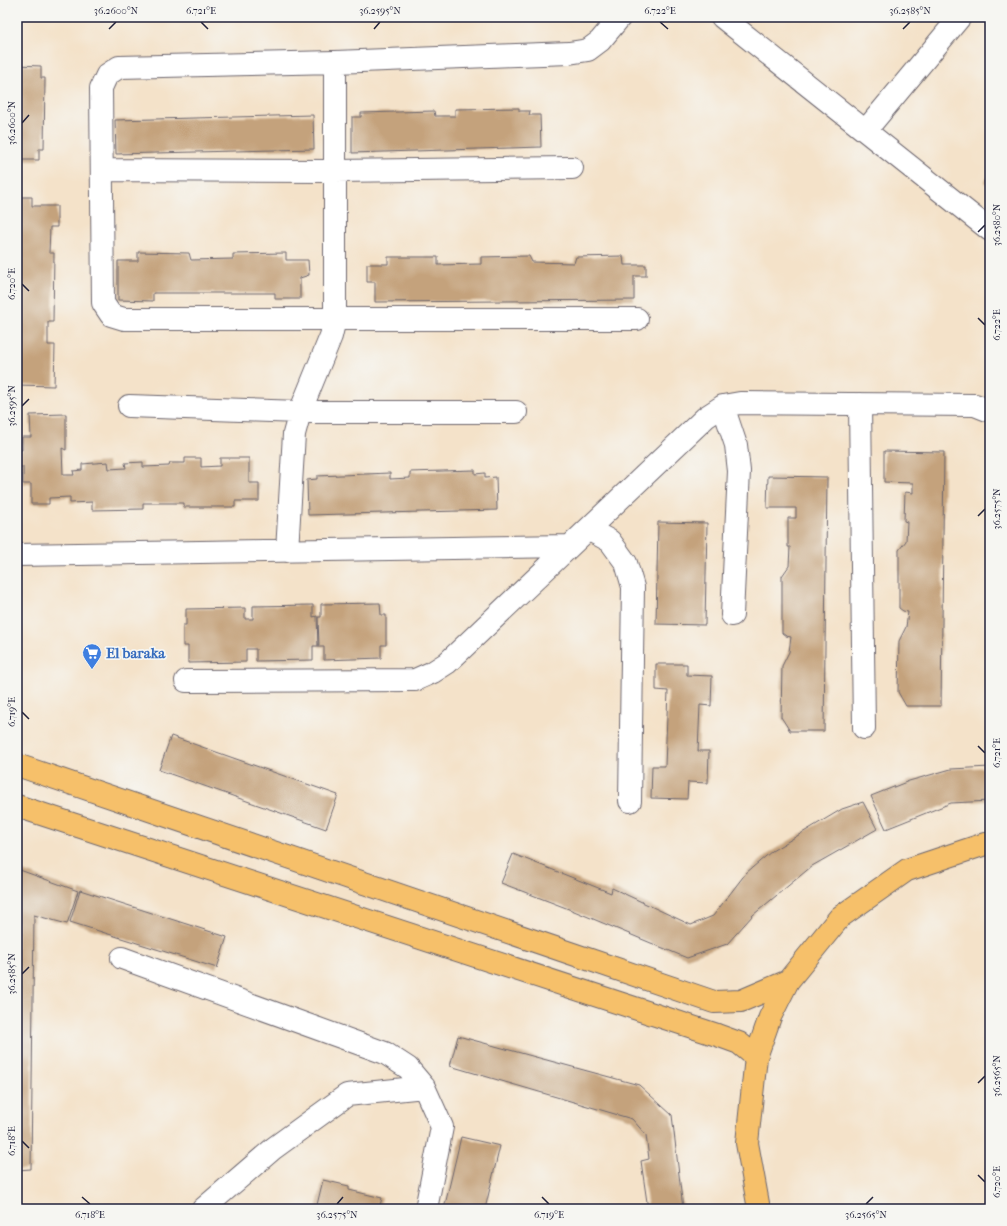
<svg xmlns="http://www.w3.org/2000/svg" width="1007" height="1226" viewBox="0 0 1007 1226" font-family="'IM FELL French Canon',serif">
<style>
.building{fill:#c4a27c}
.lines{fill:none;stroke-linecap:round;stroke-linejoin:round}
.minor-casing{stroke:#6c656d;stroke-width:24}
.major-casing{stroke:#6c656d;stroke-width:24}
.minor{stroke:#fff;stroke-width:22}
.major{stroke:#f6c06b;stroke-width:22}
.ticks{fill:none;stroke:#22223b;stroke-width:1.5}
.labels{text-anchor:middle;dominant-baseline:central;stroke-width:3.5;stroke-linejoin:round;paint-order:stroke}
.shop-label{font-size:15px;font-weight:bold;fill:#366cbe;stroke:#f6f6f2;text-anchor:start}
.neatline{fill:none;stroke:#22223b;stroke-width:1.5}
.ticks-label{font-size:10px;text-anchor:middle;fill:#22223b}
</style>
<rect width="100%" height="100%" fill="#f6f6f2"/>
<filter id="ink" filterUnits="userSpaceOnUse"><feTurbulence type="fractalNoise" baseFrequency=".025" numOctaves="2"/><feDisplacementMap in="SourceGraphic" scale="8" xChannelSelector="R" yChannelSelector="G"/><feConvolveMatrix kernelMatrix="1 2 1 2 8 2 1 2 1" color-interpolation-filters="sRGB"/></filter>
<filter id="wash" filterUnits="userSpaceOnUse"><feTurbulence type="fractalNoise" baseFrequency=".012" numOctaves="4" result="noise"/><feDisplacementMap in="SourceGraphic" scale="16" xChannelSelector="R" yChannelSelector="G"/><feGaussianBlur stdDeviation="0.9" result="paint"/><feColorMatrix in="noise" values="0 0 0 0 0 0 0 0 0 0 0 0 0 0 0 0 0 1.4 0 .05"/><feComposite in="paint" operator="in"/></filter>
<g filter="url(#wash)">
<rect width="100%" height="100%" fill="#f4e2c9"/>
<g id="blocks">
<path class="building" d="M17,65L41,66V78H45L44,149H39V160H17Z
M519,108V111H530L529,115H540L541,147L352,153V117H361V113L434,111L435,116H455V109Z
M313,115L314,149L116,154L115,120Z
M990,174V186L984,182Z
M18,197H32V206H57V227H50L49,253H54L53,322H48V345H55L54,386L17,385V315H19V266H17Z
M138,252L189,253L191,260L233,259V254L286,253V260H308L309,275L300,278V299H275V293H153V301L118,300V261H138Z
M529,256L532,262L574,263L576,257L623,256L624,265H646V276H634V300L375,302V282H367V264H388V257H438V265L481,264V257Z
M66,414V450L62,448L63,475H74L73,471L82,470V464L108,462L109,469L126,468L125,463L143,462V467L169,466L170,463H185V458H201V467L220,466V458H249V483H259V501H235V507H184V503H143V509L92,510V502L70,503V497L49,498V504H31V484H23V467H18V450H22V437H31L30,415Z
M884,451L944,452L941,706H906L898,692L899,641L906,627L908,612L903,611L899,608V550L906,541L907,522L904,521L905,492L913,493V483L884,482Z
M475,470V474L485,473V478L496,477L497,510L308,515L307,480L317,479V476L390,473V479L410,478V472Z
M768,476L827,477L824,731H790L781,717L782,666L789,652L791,637L786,636L782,633V576L789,566L790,547H788V518H796V508H767Z
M658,522L707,523L705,625L656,624Z
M380,603L381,615H386V645H381V658L324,660V647H319L318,617H321V604Z
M313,605V617L317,616L318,646H313V660L256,661V649H246V662L188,663V646H183V625H186V609L245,608V619H253V606Z
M656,664H687V675L712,676L711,706L700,705L698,751H709L708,783L688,782L687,799L651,798L652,766H665L668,691L656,690Z
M171,736L338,795L326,829L159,770Z
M990,767V801L951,803L886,829L871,796L909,781L951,769Z
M863,802L877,829L812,866L753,915L727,944L687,958L574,911L501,883L513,854L611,893L612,888L691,925L713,916L746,873L772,851L842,809Z
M17,869L78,891L67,924L34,915L31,1169L17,1170Z
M80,890L227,937L217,968L70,922Z
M458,1036L639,1085L672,1115L683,1209H648L641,1161L649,1159L646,1135L632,1119L450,1066Z
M461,1137L500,1146L485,1209H444Z
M323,1180L349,1186V1190L382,1198L379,1209H316Z"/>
</g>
</g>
<g filter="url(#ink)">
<use href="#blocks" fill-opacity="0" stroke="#6c656d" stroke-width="1"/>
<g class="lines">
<defs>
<path id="minor" d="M620,17L600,41L588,50L569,53L335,62L119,67L107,75L101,88L103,303L111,315L124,319H637
M722,17L990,230
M866,130L960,17
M102,170L335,171L572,168
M860,404L864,728
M129,406L300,412H516
M723,406L736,445L739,471L732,615
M588,529L610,541L626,563L633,587L630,801
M287,551L294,434L300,412L331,336L335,319V62
M17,555L570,546
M186,681L415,680L433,672L447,663L706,417L723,406L740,403L975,405L990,411
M122,958L385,1053L408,1068L424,1087
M203,1209L274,1148L347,1095L424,1087L442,1127L426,1209"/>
<path id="major" d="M17,765L714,1002L741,1001L788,981
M17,806L717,1035L739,1043L756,1057
M759,1209L747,1143L756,1057L770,1017L788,981L840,917L907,870L985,844H990"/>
</defs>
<use href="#minor" class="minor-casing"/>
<use href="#major" class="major-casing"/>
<use href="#minor" class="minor"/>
<use href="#major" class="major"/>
</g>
</g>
<path class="ticks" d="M201,22L208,29M660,22L668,29M109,29L116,22M374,29L380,22M903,29L910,22M22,123L29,115M978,232L985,225M22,284L29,291M978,318L985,325M22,406L29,399M978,516L985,509M22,712L29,719M978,746L985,753M22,974L29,967M978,1083L985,1076M22,1141L29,1148M978,1175L985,1182M82,1197L90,1204M542,1197L549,1204M337,1204L343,1197M866,1204L873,1197"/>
<defs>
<symbol id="supermarket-pin" viewBox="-11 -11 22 30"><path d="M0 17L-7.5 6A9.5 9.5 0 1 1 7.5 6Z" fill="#3f7fe0" stroke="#f6f6f2"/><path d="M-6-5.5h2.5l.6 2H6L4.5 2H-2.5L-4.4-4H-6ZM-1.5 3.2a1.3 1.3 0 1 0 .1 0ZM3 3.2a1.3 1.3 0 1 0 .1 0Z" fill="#fff"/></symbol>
</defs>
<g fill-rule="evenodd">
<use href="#supermarket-pin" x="81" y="642" width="22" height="30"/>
</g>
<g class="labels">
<g class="shop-label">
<text x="106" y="653">El baraka</text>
</g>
</g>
<rect width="1007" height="1226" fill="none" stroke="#f6f6f2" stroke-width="44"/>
<rect x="22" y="22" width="963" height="1182" class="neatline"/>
<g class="ticks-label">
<text x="116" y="14">36.2600°N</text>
<text x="201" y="14">6.721°E</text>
<text x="380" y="14">36.2595°N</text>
<text x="660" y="14">6.722°E</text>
<text x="910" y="14">36.2585°N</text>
<text transform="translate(11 123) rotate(-90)" y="4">36.2600°N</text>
<text transform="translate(996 225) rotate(-90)" y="4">36.2580°N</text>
<text transform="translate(11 284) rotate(-90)" y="4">6.720°E</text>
<text transform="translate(996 325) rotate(-90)" y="4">6.722°E</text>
<text transform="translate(11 406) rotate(-90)" y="4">36.2595°N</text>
<text transform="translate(996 509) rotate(-90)" y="4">36.2575°N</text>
<text transform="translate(11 712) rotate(-90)" y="4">6.719°E</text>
<text transform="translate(996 753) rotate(-90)" y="4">6.721°E</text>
<text transform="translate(11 974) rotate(-90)" y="4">36.2585°N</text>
<text transform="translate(996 1076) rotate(-90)" y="4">36.2565°N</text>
<text transform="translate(11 1141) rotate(-90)" y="4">6.718°E</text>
<text transform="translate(996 1182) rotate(-90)" y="4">6.720°E</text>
<text x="90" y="1218">6.718°E</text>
<text x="337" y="1218">36.2575°N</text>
<text x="549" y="1218">6.719°E</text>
<text x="866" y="1218">36.2565°N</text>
</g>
</svg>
